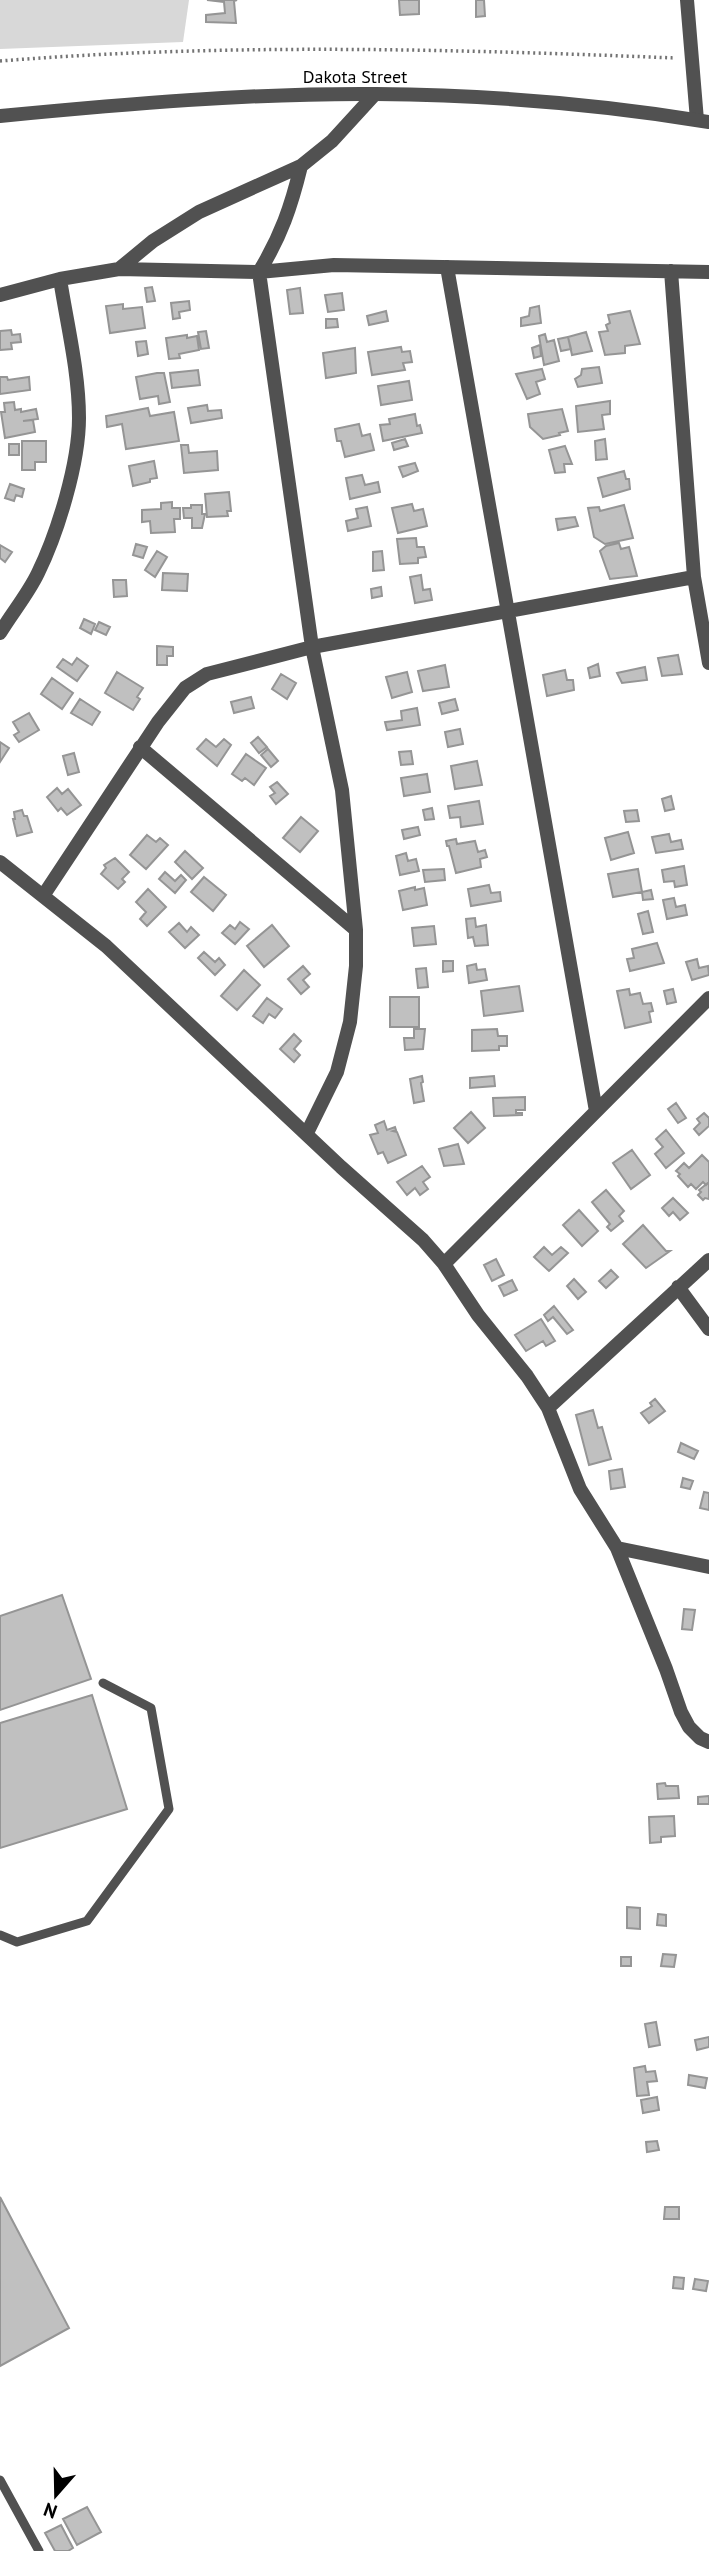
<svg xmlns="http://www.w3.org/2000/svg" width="709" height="2551" viewBox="0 0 709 2551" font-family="'PT Sans',sans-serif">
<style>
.green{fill:#d8d8d8}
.building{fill:#c0c0c0;stroke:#959595;stroke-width:2}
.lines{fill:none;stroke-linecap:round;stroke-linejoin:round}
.path{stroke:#737373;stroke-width:3.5;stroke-dasharray:2 3.5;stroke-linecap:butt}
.service{stroke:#515151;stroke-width:9}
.minor{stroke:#515151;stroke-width:14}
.tertiary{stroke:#515151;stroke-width:14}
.labels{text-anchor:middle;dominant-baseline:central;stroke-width:6;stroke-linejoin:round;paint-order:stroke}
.street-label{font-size:18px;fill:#000;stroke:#fff}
</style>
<rect width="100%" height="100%" fill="#fff"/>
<path class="green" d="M0,0H189L183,42L0,49Z"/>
<path class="building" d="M207,0H237L234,1L236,23L206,22V15L225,13L224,2Z
M399,0H419V14L400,15Z
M476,0H484L485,16L476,17Z
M152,287L155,301L147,302L145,288Z
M300,288L303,313L290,314L287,290Z
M342,293L344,310L328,312L325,295Z
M189,301L190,310L179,312L180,318L173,319L171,303Z
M123,304V309L142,307L145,328L110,333L106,306Z
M539,306L541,323L521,326V318L529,316L530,308Z
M386,311L388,321L369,325L367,316Z
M630,311L640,344L625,346V353L605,355L599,332L608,331L606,325L610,323L608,315Z
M326,319H337L338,327L326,328Z
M11,330L12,335L20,334L21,342L11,343L12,349L0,350V331Z
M206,331L209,348L201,349L198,332Z
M586,332L592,351L572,355L568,337Z
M545,334L547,342L554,340L559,361L544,365L539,336Z
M187,335V338L197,336L199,350L179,354L180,358L169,359L166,338Z
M568,337L571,349L561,351L558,339Z
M146,341L148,354L138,356L136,342Z
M540,345L541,356L534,358L532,348Z
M401,347L402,352L410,351L412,362L403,363L405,370L372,375L368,352Z
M355,348L356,373L326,378L323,353Z
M599,367L602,383L578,387L575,379L581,375L582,369Z
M542,369L545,379L536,382L540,394L527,399L516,374Z
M198,370L200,385L172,388L170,373Z
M157,373H164L170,402L159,404L158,396L140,399L136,377Z
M0,377H7L8,380L29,377L30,390L0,394Z
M409,381L412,400L381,405L378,386Z
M610,401V414L602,415L604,429L578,432L576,406Z
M14,402L15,410L21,409V412L36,409L38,419L23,421L33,420L35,432L5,438L1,412H5L4,403Z
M207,405L208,411L221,410L222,418L191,423L188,408Z
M148,408L150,416L174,412L179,441L126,449L122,424L107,427L106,416Z
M562,409L568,431L559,433L560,435L543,439L530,427L528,414Z
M415,414L417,426L420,425L422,433L383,441L380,425L390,424L389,419Z
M359,424L362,436L370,434L374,450L345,457L341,441H337L335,429Z
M405,439L408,446L394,450L392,443Z
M605,439L607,459L596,460L595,441Z
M22,441H46V462H35V470H22Z
M9,444H19V455H9Z
M181,445H188L189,453L217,451L218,470L184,473Z
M565,446L572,464H564L565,472L555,473L549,450Z
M154,461L157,478L150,479V482L133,486L129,466Z
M415,463L418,471L403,477L399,467Z
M624,471L626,479H629L630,489L603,497L598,478Z
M362,475L365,485L378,482L380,492L350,499L346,478Z
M10,484L24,489L22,497L16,495L14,501L5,498Z
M229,492L231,511H227L228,516L207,517L205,494Z
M172,502V508H180V519H174L175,532L151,533L150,521L142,522V510L161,509V503Z
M412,504L414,511L423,509L427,526L398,533L392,508Z
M191,505H202V514H205L202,528H192V518H184L183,508H191Z
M624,505L633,538L605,544L594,537L588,508L599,507L600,511Z
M367,507L371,526L348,531L346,521L358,518L356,509Z
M575,517L578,526L558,530L556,519Z
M416,538L417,547H424L426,557L418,558V563L400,564L397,539Z
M619,543L621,549L629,547L637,576L610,579L600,551L606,546Z
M136,544L147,547L143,558L133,555Z
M0,545L12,552L5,562L0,558Z
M157,551L167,557L155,577L145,570Z
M382,551L384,570L373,571V552Z
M163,573L188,574L187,591L162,590Z
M421,575L423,590L430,589L432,600L415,603L410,577Z
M113,580H126L127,596L114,597Z
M381,587L382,596L372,598L371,589Z
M84,619L95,624L91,634L80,628Z
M99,622L110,627L106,635L95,630Z
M157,646L173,647V656H167V665H157Z
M678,655L682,674L662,676L658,658Z
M77,658L88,666L77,681L57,667L63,659L72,665Z
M598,664L600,676L590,678L588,668Z
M445,665L449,687L423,691L418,671Z
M645,667L647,680L622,683L617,673Z
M565,670L567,680H573L574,690L547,696L543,675Z
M117,672L143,688L137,697L140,699L133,710L105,693Z
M407,672L412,692L392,698L386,677Z
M281,674L296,683L287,699L272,689Z
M52,678L73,693L62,709L41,694Z
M251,697L254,708L234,713L231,702Z
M80,699L100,712L92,725L71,713Z
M455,699L458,710L442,714L439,703Z
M417,708L420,725L387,730L385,722L402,720L401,711Z
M29,713L39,730L19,742L14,735L19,732L13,722Z
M460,729L463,744L448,747L445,732Z
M258,737L267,747L259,753L251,743Z
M206,739L216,747L224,739L231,745L217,766L197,749Z
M0,742L9,748L0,762Z
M268,749L278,761L271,767L261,755Z
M411,751L413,764L401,765L399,752Z
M74,753L79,772L68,775L63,756Z
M246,754L266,768L254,785L245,778L242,781L232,774Z
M477,761L482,785L455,789L451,766Z
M427,774L430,792L404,796L401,778Z
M277,782L288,794L276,804L270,796L275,793L270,787Z
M57,788L62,794L68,789L81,805L67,815L61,808L58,811L47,797Z
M671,796L674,809L665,811L662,799Z
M479,801L483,824L461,827L460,817L450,818L448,806Z
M432,808L434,819L425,820L423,810Z
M22,810L24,816H27L32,832L17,836L13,819H15L14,812Z
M637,810L639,821L626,822L624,811Z
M301,817L318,831L300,852L283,838Z
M418,827L420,835L404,839L402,830Z
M628,832L634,853L611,860L605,838Z
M669,834L671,842L681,840L683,849L656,853L652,837Z
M147,835L156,842L160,838L168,845L146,869L130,855Z
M456,839L457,844L475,841L478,852L485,850L487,857L480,859L481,867L456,873L449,846H447L446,841Z
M185,851L203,868L192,879L175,862Z
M406,853L408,861L416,859L419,871L400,875L396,856Z
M115,858L129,872L122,879L125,882L118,889L101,874L106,868L104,865Z
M684,866L687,885L675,887L674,881L664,882L662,870Z
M444,869L445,880L425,882L423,870Z
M638,869L642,892L613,897L608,874Z
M165,872L175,881L181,875L186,880L175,893L159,879Z
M204,877L226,895L213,911L191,892Z
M489,885L491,893L500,892L501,901L471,906L468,889Z
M415,887V890L424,888L427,905L403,910L399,891Z
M148,889L166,907L147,926L140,919L146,912L136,902Z
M651,890L653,899L643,900L642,892Z
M674,898L676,907L685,905L687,915L667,919L663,900Z
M648,911L653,932L643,934L638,914Z
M475,918L476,927L486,925L488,945L475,946L473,937L468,938L466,919Z
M240,922L249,929L235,944L222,933L230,925L235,929Z
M179,923L187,932L191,927L199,935L185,948L169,932Z
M272,925L289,946L264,967L247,946Z
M434,926L436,944L414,946L412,928Z
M657,943L664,963L630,971L627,959L634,958L632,949Z
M204,952L215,962L219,958L225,965L215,975L198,958Z
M697,959L699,968L708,966L709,975L692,980L686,962Z
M443,961H453V971L443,972Z
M476,964L477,970L485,969L487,980L469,983L467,966Z
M303,966L310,974L303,980L309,987L301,994L288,979Z
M426,968L428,987L418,988L416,969Z
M244,970L260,985L237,1010L221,996Z
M519,986L523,1011L484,1016L481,991Z
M629,989L630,995L640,993L643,1004L651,1003L653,1011L649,1012L651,1022L625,1028L617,991Z
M673,989L676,1002L667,1004L664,991Z
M390,997H419V1027H390Z
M267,998L282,1009L275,1018L269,1014L263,1023L253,1016Z
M414,1029H425L423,1049L405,1050L404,1038H414Z
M497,1029L498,1036H507V1046H499V1050L472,1051V1030Z
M294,1034L301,1041L294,1049L300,1055L294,1062L280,1049Z
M422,1076L423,1082L421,1083L424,1101L414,1103L410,1079Z
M494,1076L495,1086L470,1088V1078Z
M525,1097V1110H516V1113H522V1115L494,1116L493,1098Z
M676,1103L686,1118L678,1123L668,1109Z
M471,1112L485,1128L468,1143L454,1128Z
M704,1113L709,1118V1126L699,1135L694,1129L700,1123L697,1119Z
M384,1121L387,1130L395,1127L396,1130L393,1131L397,1132L406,1155L388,1163L383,1152L378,1154L370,1135L378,1133L375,1125Z
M666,1130L684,1153L666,1168L655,1154L663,1147L656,1139Z
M458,1144L464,1164L444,1166L439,1149Z
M632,1150L650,1175L631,1189L613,1163Z
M702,1155L709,1162V1182L706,1185L703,1182L696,1189L691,1184L688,1187L678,1176L680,1174L676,1171L684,1163L689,1168Z
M422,1166L430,1177L423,1182L428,1189L420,1195L415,1188L407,1195L397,1182Z
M709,1182V1199L705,1198L703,1200L698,1195L701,1192L699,1190Z
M606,1190L624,1211L619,1216L623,1221L611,1231L607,1227L610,1224L592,1202Z
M673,1198L688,1213L680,1220L673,1212L669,1216L662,1208Z
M579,1210L598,1231L582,1246L563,1225Z
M643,1225L666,1251H670L646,1268L623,1244Z
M544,1247L552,1255L561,1247L568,1253L549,1271L534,1257Z
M496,1259L504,1275L492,1281L484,1265Z
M611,1270L618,1277L606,1288L599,1281Z
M574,1279L586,1292L578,1299L567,1286Z
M512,1280L517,1290L504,1296L499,1286Z
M554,1306L573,1330L567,1334L553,1317L548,1321L544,1315Z
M541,1319L555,1341L546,1346L543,1341L526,1351L515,1335Z
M655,1399L665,1411L649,1423L641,1413L652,1406L650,1403Z
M593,1410L598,1428L602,1427L611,1459L589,1465L576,1415Z
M681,1443L698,1451L694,1459L678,1452Z
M622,1469L625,1487L611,1489L609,1471Z
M683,1478L693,1481L690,1489L681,1487Z
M704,1492L709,1493V1510L700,1508Z
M62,1595L91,1679L0,1710V1616Z
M684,1609L695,1610L692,1630L682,1629Z
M92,1695L127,1809L0,1848V1723Z
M665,1783L666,1786H678L679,1798L658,1799L657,1784Z
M709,1796V1804H698V1797Z
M674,1816L675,1836L661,1837V1842L650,1843L649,1817Z
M627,1907L640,1908V1929L627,1928Z
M658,1914L666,1915V1926L657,1925Z
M663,1954L676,1955L674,1967L661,1966Z
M621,1957H631V1966H621Z
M656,2022L660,2045L649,2047L645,2024Z
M709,2037V2047L697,2050L695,2040Z
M645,2066L646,2072L655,2071L657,2081L647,2082L649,2095L637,2096L634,2068Z
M689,2075L707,2078L705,2088L688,2085Z
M657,2097L659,2110L643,2113L641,2100Z
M657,2141L659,2150L647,2152L646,2142Z
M0,2197L69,2328L0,2366Z
M665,2207H679V2219H664Z
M674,2277L684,2278L683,2289L673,2288Z
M695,2279L708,2281L706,2291L693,2289Z
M87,2507L101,2532L77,2545L63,2519Z
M61,2525L73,2548L68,2551H55L45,2533Z"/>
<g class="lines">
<path class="path" d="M0,61C225,43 451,49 675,58"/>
<path class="service" d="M0,1935L17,1942L87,1921L169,1809L151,1708L103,1683
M0,2480L39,2551"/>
<path class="minor" d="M687,0L697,120
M301,166C291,207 281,236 259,272L312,647L342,790L356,930V966L350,1022L337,1072L307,1133
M447,267L596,1111
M119,269L153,241L199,212L301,166L332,141L375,94
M671,271L694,577L709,663
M0,295L60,279L119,269L259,272L334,265L709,272
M0,633C12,613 28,594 38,573C58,532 79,463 79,418C79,372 67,324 60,279
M140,747L356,930
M0,862L106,946L341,1167L423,1240L444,1264L478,1315L527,1376L548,1408L580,1489L617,1548L666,1669L681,1712L689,1727L700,1738L709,1742
M43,896L158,722L185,688L207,674L312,647L694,577
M444,1264L709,998
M678,1287L709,1329
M548,1408L709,1260
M617,1548L709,1567"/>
<path class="tertiary" d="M0,116C125,104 250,93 376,94C487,95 600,104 709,122"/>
</g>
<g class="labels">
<g class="street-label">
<text x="355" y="76">Dakota Street</text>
</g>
</g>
<g transform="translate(56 2495) rotate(200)" stroke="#ffffff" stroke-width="5" paint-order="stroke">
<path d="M0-5L12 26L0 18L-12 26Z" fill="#000000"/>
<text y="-10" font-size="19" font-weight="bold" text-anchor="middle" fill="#000000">N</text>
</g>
</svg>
